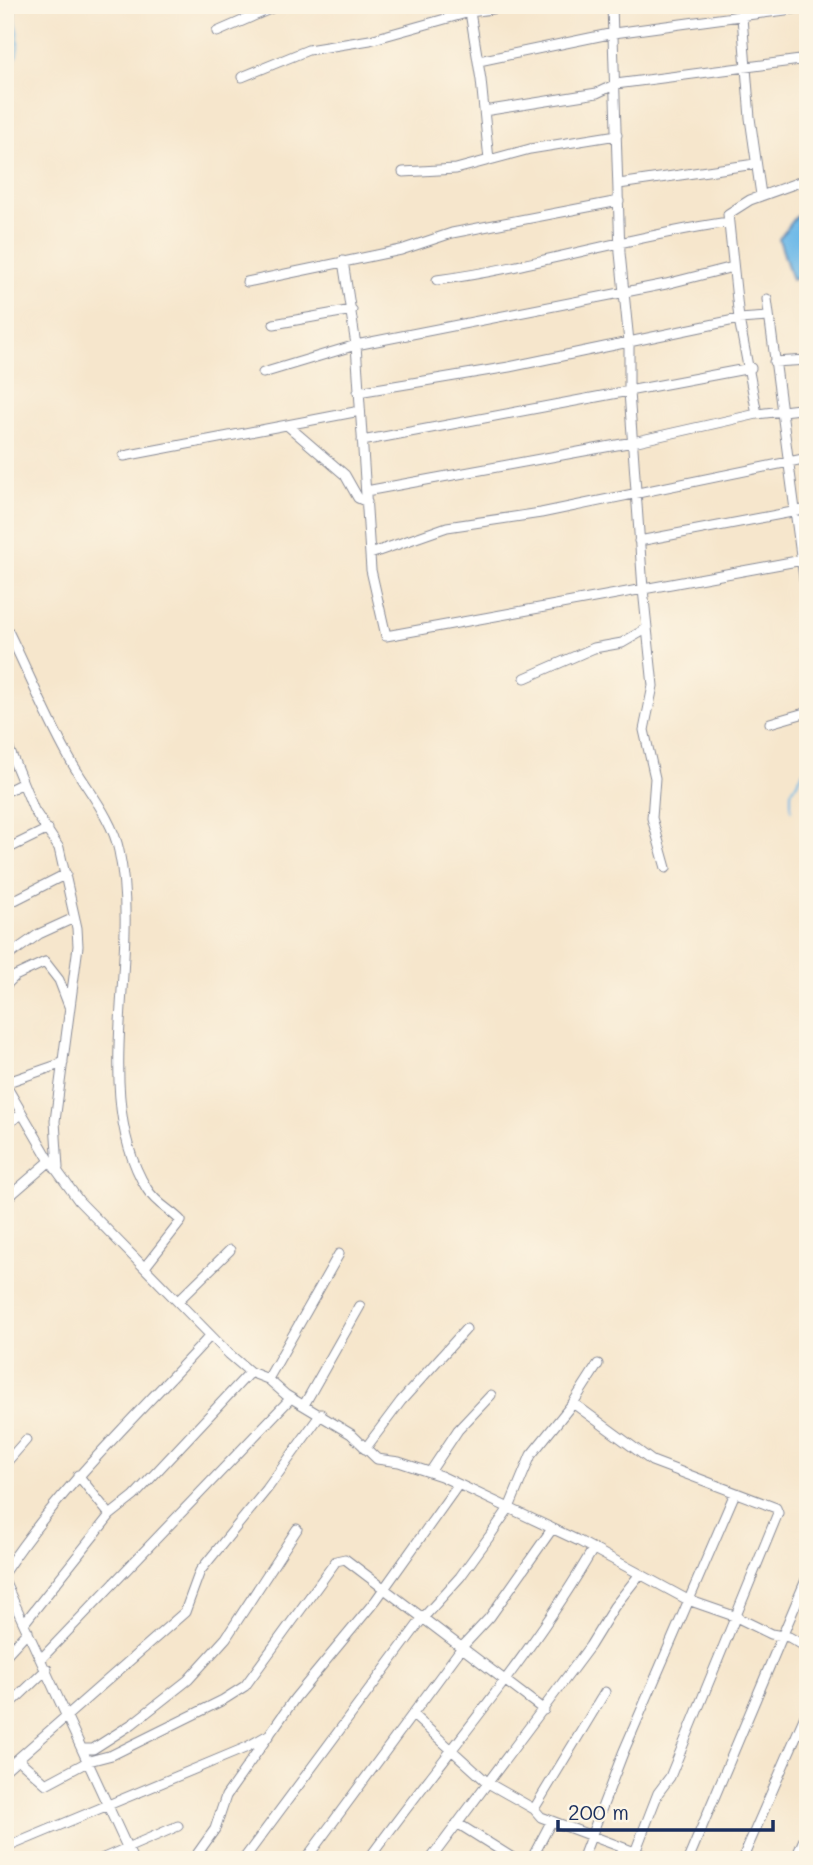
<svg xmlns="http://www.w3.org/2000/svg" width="813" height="1865" viewBox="0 0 813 1865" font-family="Mali,sans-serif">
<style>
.water{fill:#6fbae8;stroke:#4574a3;stroke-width:2}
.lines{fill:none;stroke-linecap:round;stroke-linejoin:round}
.stream{stroke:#6fbae8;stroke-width:2}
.minor-casing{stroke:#888a95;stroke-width:11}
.minor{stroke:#fff;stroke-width:9}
</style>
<rect width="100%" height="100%" fill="#fcf5e5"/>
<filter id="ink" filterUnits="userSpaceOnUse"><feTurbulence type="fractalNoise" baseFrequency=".0143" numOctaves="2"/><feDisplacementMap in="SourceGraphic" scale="14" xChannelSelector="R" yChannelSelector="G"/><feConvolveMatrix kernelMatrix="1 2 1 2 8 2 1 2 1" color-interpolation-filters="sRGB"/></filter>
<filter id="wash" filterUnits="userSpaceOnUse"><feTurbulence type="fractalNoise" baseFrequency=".00686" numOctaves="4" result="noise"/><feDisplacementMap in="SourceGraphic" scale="28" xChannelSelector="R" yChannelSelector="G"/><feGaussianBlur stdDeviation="1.57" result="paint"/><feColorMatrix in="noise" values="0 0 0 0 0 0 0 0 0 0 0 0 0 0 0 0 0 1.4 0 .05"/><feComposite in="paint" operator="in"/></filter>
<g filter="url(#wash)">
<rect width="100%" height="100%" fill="#f6e6cc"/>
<path class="water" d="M798,214L808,215V274L792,280L779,239Z"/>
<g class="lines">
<path class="stream" d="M5,78C24,53 18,35 13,5
M5,104L8,120L5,136
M791,810V792L808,764"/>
</g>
</g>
<g filter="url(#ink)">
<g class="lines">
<defs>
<path id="minor" d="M612,5L620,253L629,342V392L643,589L653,686L644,730L655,778L652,818L666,868
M741,5L750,118L761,195
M470,12L481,80L489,160
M217,32L279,5
M479,61L614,33L808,7
M242,77L308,50L370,40L470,12L521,5
M484,111L597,93L616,84L808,59
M403,172L456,169L530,149L617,135
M619,184L755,164
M343,261L356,345L371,570L386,636L808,559
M437,280C535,267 630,236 728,222
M247,282L401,250L452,233L619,201
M767,299L808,608
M274,324L352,310
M774,362L808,360
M263,373L356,345L666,284L733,267
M358,392L509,367L739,319L768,317
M757,414L739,319L728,214L750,200L808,179
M287,425L345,475L358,498L367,502
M362,441L751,368
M124,456L360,411
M366,491L633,442L757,414L808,408
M639,541L808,509
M370,554L447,527L541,513L808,458
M5,625C26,667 44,712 67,754C83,785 112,816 119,851C142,958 89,1095 147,1189C156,1204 171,1210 181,1221L145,1267
M525,678L594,648L622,643L646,629
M770,723L808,712
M5,739L34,810L59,848L77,928L78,946L55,1121L58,1168
M5,792L23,783
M5,850L48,829
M5,905L66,874
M5,958L39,934L74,918
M7,984L15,976L45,962L59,980L69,1006
M5,1083L63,1063
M5,1084L50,1161L79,1201L229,1354L250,1372L268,1379L286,1395L351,1434L377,1459L399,1462L441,1476L579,1541L688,1600L734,1616L771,1634L789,1637L808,1648
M5,1125L22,1114
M5,1200L50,1161
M178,1301L230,1250
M268,1379L339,1254
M573,1403L652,1461L776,1508L778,1513L670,1777L658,1793L632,1860
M304,1405L360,1306
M365,1449L401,1401L466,1329
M5,1464L26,1440
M430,1472L458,1430L491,1395
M78,1475L110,1515
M5,1571C63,1484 140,1413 210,1336
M5,1583L133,1860
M25,1622L110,1515L134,1496L250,1372
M5,1656L28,1631
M41,1659L291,1398
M5,1709L47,1669
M413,1715L488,1783L534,1809L541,1817L656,1860
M83,1749H93L132,1724L188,1680L226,1638L297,1529
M18,1759L46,1784L89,1761L112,1755L223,1700L245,1686L336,1561L345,1559L544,1710
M5,1770L185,1612L200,1571L267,1489L321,1414
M534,1809L605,1692
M457,1823L516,1860
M5,1848L245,1748L270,1734
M99,1860L178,1826
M193,1860L215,1829L226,1796L295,1698L376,1600L458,1485
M243,1860L422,1619L460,1577L489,1537L509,1508L531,1455L573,1403L598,1364
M305,1860L463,1646L490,1617L552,1529
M368,1860C443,1756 529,1660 593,1549
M430,1860L590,1646L614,1607L640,1574
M531,1860L551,1822
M582,1860L623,1753L735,1493
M688,1860L808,1575
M742,1860L808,1709
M795,1860L808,1830"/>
</defs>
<use href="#minor" class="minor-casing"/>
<use href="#minor" class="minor"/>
</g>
</g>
<rect width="813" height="1865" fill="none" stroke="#fcf5e5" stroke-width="28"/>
<path d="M558 1820v10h215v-10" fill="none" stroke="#1b2f5e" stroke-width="3.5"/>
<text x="568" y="1820" font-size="21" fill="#1b2f5e" stroke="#fcf5e5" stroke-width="5" paint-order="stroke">200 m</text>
</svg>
